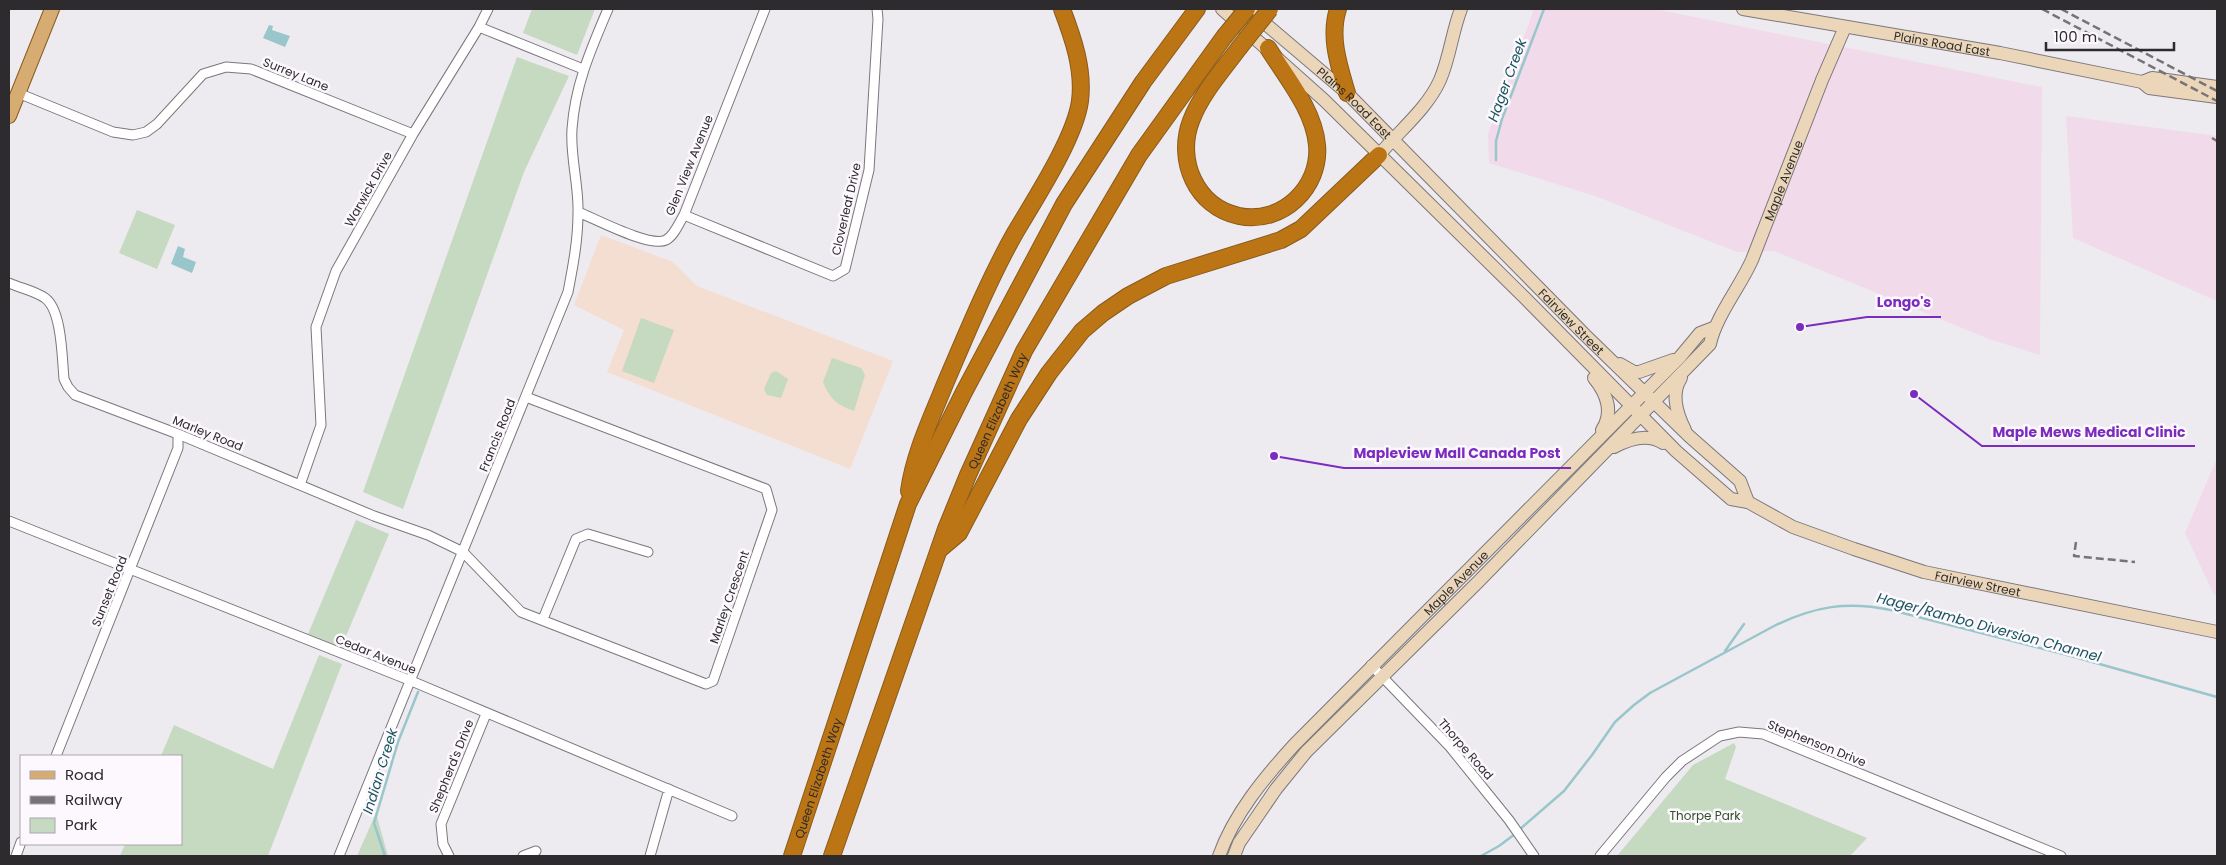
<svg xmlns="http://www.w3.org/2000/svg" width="2226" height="865" viewBox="0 0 2226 865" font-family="Poppins,sans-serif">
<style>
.industrial{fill:#f1dbea}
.education{fill:#f4ddd1}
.green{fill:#c6d9c1}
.water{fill:#99c6ca}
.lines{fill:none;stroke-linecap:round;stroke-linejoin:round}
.stream{stroke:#99c6ca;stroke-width:2.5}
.street-casing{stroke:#7b777c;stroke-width:11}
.secondary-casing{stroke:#7b777c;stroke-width:14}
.primary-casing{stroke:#895b1d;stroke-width:16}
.highway-casing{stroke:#895b1d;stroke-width:18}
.street{stroke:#fff;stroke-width:9}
.secondary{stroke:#ebd6b9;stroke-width:12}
.primary{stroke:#d6ac73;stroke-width:14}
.highway{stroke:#bb7515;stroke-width:16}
.rail{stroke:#767377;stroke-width:2.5;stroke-dasharray:8 4;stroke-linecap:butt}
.highway-bridge-casing{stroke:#895b1d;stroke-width:18;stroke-linecap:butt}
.highway-bridge{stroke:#bb7515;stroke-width:16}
.labels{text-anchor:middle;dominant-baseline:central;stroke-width:5;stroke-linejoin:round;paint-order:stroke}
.street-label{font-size:12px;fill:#2d2b2d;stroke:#fcf8fe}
.park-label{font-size:12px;fill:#305026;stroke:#fcf8fe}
.water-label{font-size:14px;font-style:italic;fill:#15555a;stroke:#fcf8fe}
.leader{fill:none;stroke:#7b2cbf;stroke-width:2}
.callout-dot{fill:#7b2cbf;stroke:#fcf8fe;stroke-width:2}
.callout-label{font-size:14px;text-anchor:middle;font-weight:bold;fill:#7b2cbf;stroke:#fcf8fe;stroke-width:5;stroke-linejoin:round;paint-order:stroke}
</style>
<rect width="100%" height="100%" fill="#eeebf0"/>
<path class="industrial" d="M1534,9H1655L2042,87L2040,355L1989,339L1774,251L1737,252L1595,196L1489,163L1488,134Z
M2066,116L2217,136V301L2073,238Z
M2217,458V596L2214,595L2185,533Z"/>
<path class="education" d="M601,235L673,262L697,286L893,361L850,469L607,372L624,330L574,305Z"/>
<path class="green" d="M532,9H595L577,55L523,33Z
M517,57L569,76L524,172L403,509L363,492Z
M137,210L175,225L157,269L119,253Z
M641,318L674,330L654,383L622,371Z
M832,358L861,368L865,375L854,411C837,405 830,399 823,382Z
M776,371L788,379L781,398L767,395L764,389L771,373Z
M356,520L389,534L341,648L308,634Z
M319,655L342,664L268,856H120L125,844H181V756H161L174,725L273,769Z
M1734,743L1736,747L1725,779L1867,838L1850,856H1617L1693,765Z
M376,813L388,856H357Z"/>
<path class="water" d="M269,25L273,26L272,30L290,36L285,47L263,38Z
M178,246L185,249L183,257L196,262L192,273L171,264Z"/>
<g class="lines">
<path class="stream" d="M1496,160V141L1502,119L1544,9
M1725,651L1744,624
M1519,830L1564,791L1592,755L1615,722L1634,705L1650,693L1774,626C1815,606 1847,601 1891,610L2071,656L2217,697
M385,856L374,823L398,742L418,692
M1481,856L1499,846L1515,834"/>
<defs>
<path id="street" d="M479,27L583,69
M18,93L113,132L133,135L146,132L157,124L203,74L226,67L251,69L413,134
M578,212C596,219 650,248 666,240C674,236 679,223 684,215L765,9
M684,215L833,276L845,269L869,170L878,19L877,9
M9,283C20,288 35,291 45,298C62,310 62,358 64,379L68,387L75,395L178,434L374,516L428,535L463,552L521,612L706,684L713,681L772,510L766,489L526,397
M300,485L321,425L316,327L336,271L413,134L479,27L488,9
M9,521L409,680L732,816
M543,619L576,539L588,534L648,552
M1371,665L1450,747L1509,820L1534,856
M56,756L178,448V434
M16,856L21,842
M339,856L568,292C573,266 578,240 578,213C579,185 570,157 572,129C575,85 591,49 608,9
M449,856L443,844L441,824L486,714
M523,856L536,851
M650,856L669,789
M1600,856L1666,777L1682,761L1720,736L1739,732L1763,734L2061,856"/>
<g id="secondary">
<path id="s1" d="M1222,9L1324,100L1524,297L1676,451L1731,499L1748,502L1793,527L1854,549L1924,572L2217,632"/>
<path id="s2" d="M1248,9L1347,93L1584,334L1689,436L1740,481L1748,502"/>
<path id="s3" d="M1743,9L2000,53L2142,82L2149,88L2217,97"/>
<path d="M2142,82L2152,78L2217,87"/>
<path d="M1379,155C1399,131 1427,109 1440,80C1450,57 1452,32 1461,9"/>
<path d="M1620,364L1634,372H1639L1673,360"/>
<path d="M1594,378C1607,394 1614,412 1602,430"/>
<path d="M1681,378C1670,394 1677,414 1685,430"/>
<path d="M1614,447C1629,439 1648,433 1663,443"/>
<path id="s4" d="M1219,856C1234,814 1264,778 1294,745L1680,357L1700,333L1713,328"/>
<path id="s5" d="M1234,856L1239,843L1276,789L1306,752L1478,582L1710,344C1716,316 1740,287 1752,260L1822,80L1845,27"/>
</g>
<path id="primary" d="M9,116L52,9"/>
<g id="highway">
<path d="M1338,9C1329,37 1339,66 1347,93"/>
<path d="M1239,48C1222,71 1201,94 1191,121C1176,160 1196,207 1239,216C1282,225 1321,187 1317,145C1314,110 1286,77 1268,48"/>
<path d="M909,491C914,454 931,419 945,384C967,333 988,281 1015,233C1035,199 1075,138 1080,101C1084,69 1073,38 1062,9"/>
<path d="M940,549L959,533L1019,419L1049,373L1082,331L1103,313L1128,296L1166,276L1281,240L1301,229L1379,155"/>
<path id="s6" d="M792,856L908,504L964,392L1064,204L1143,82L1197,9"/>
<path id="s7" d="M832,856L946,529L968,475L1024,351L1139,155L1224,37"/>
</g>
</defs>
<use href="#street" class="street-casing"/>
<use href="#secondary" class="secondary-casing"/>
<use href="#primary" class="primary-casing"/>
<use href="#highway" class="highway-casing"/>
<use href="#street" class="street"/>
<use href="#secondary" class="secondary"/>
<use href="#primary" class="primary"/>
<use href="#highway" class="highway"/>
<path class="rail" d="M2042,9L2217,101
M2061,9L2217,91
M2212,138L2217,141
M2076,542L2074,556L2135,562"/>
<defs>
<path id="highway-bridge" d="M1224,37L1247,9
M1239,48L1270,9"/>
</defs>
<use href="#highway-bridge" class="highway-bridge-casing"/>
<use href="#highway-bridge" class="highway-bridge"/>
</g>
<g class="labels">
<g class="street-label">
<text stroke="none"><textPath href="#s3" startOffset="202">Plains Road East</textPath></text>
<text transform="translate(296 74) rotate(22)">Surrey Lane</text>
<text stroke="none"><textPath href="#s2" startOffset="142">Plains Road East</textPath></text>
<text transform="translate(689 165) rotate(-68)">Glen View Avenue</text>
<text stroke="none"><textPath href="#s5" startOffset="881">Maple Avenue</textPath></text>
<text transform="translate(368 189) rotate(-61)">Warwick Drive</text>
<text transform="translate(846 209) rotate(-77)">Cloverleaf Drive</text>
<text stroke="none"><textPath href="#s2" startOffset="450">Fairview Street</textPath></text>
<text stroke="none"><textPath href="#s7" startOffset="475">Queen Elizabeth Way</textPath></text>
<text transform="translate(208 433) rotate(22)">Marley Road</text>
<text transform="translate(497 435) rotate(-68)">Francis Road</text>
<text stroke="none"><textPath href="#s4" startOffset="364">Maple Avenue</textPath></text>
<text stroke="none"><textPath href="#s1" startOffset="969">Fairview Street</textPath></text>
<text transform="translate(109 591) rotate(-68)">Sunset Road</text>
<text transform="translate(729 597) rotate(-71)">Marley Crescent</text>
<text transform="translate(376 654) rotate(22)">Cedar Avenue</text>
<text transform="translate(1817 743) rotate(22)">Stephenson Drive</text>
<text transform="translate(1466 749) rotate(49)">Thorpe Road</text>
<text transform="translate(451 766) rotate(-68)">Shepherd's Drive</text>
<text stroke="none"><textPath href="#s6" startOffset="82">Queen Elizabeth Way</textPath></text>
</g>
<g class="park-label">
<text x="1705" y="815">Thorpe Park</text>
</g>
<g class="water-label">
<text transform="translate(1507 80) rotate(-70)">Hager Creek</text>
<text transform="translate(1989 627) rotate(15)">Hager/Rambo Diversion Channel</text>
<text transform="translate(380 771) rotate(-73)">Indian Creek</text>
</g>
</g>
<path class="leader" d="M1800 327L1867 317H1941M1914 394L1982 446H2195M1274 456L1344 468H1571"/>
<g class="callout-dot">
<circle cx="1800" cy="327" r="5"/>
<circle cx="1914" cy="394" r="5"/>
<circle cx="1274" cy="456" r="5"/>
</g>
<g class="callout-label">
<text x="1904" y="307">Longo's</text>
<text x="2089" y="437">Maple Mews Medical Clinic</text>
<text x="1457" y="458">Mapleview Mall Canada Post</text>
</g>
<rect width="2226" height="865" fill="none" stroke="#2d2b2d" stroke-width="20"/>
<rect x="20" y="755" width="162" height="90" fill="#fcf8fe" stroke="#a9a6aa"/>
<rect x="30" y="771" width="25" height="8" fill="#d6ac73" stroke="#a9a6aa"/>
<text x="65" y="780" font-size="15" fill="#2d2b2d">Road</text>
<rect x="30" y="796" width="25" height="8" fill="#767377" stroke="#a9a6aa"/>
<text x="65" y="805" font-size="15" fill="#2d2b2d">Railway</text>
<rect x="30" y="818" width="25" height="15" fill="#c6d9c1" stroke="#a9a6aa"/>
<text x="65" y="830" font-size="15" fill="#2d2b2d">Park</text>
<path d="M2046 42v8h128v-8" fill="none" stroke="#2d2b2d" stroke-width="2.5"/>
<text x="2054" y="42" font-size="15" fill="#2d2b2d" stroke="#fcf8fe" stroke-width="4" paint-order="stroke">100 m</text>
</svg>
